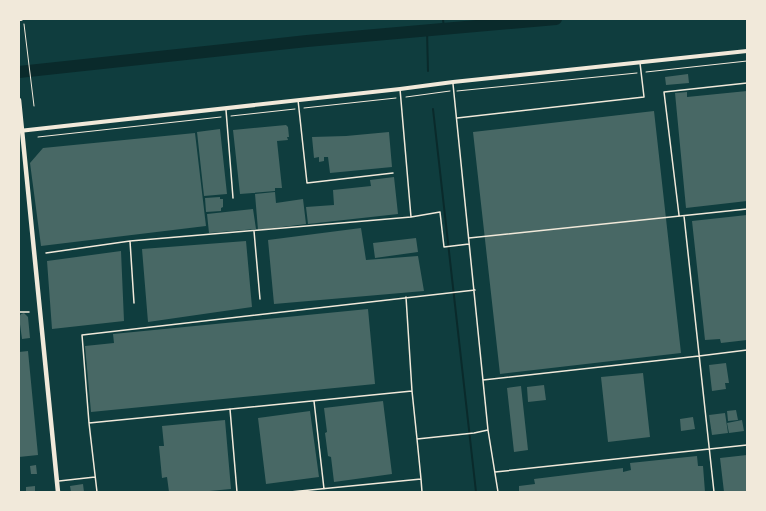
<svg xmlns="http://www.w3.org/2000/svg" width="766" height="511" viewBox="0 0 766 511" font-family="Rubik,sans-serif">
<style>
.lines{fill:none;stroke-linecap:round;stroke-linejoin:round}
.stream{stroke:#0a2a2b;stroke-width:2}
.river{stroke:#0a2a2b;stroke-width:12}
.building{fill:#486865}
.path{stroke:#f1e9da;stroke-width:1}
.service{stroke:#f1e9da;stroke-width:1.5}
.tertiary{stroke:#f1e9da;stroke-width:4}
.secondary{stroke:#f1e9da;stroke-width:4.5}
</style>
<rect width="100%" height="100%" fill="#0f3d3e"/>
<g class="lines">
<path class="stream" d="M443,19L444,29
M427,31L428,71
M433,109L476,492"/>
<path class="river" d="M19,72L307,41L556,19"/>
</g>
<path class="building" d="M688,74L689,83L666,85L665,77Z
M747,91V201L686,208L675,93L687,92V97Z
M654,111L681,353L500,374L473,132Z
M286,125L288,127L289,137H287L288,140L277,141L282,188H275V191L240,194L233,130Z
M220,129L227,194L204,196L197,132Z
M389,132L392,167L330,173L328,157H324V161L319,162V157L314,158L312,137L346,136Z
M195,133L206,226L41,246L30,163L43,148Z
M394,177L398,214L308,224L306,207L334,205L333,190L371,186L370,180Z
M275,192L276,203L303,199L306,224L258,230L255,194Z
M220,197V199H223V207L221,208V211L206,212L205,198Z
M253,209L256,229L209,233L207,214Z
M747,215V340L721,343L720,339L705,340L692,221Z
M361,228L366,260L418,256L424,291L274,304L268,240Z
M416,238L418,252L375,258L373,243Z
M246,241L252,307L148,322L142,249Z
M121,251L124,321L52,329L47,261Z
M368,309L375,384L91,412L85,346L114,343L113,334Z
M24,313L28,317L30,338L22,339L19,317L21,314Z
M28,351L38,455L19,457V352Z
M726,363L729,383H725L726,389L712,391L709,365Z
M643,373L650,437L608,442L601,377Z
M544,385L546,400L528,402L527,387Z
M521,386L528,450L514,452L507,388Z
M383,401L392,474L334,482L331,457L328,456L325,433L327,432L324,408Z
M736,410L738,420L728,421L727,411Z
M310,411L319,477L266,484L258,418Z
M725,413L728,433L712,435L709,415Z
M693,417L695,429L681,431L680,419Z
M225,420L231,489L199,492H169L167,477L162,478L159,446H164L162,426Z
M742,420L744,431L729,433L727,423Z
M747,455V492H724L720,458Z
M697,456L698,466H703L705,492H519V486L535,484L534,479L623,468V472L631,470L630,463Z
M36,465L37,474H31L30,466Z
M83,484L84,492H71L70,486Z
M35,486V492H26V487Z"/>
<g class="lines">
<path class="path" d="M24,24L34,106
M646,72L747,61
M457,91L637,73
M406,97L450,91
M304,108L396,98
M231,116L295,109
M38,137L221,117"/>
<path class="service" d="M453,84L488,430
M400,89L411,217
M298,100L307,183L393,173
M226,110L233,198
M457,118L644,97L640,63
M679,215L664,92L747,83
M684,216L714,492
M254,231L260,299
M469,238L747,209
M130,241L134,303
M46,253L130,241L411,217L440,212L444,247L469,244
M475,290L82,335L89,423L412,391L417,439L474,433L488,430L498,492
M406,297L412,391
M19,312H29
M483,380L699,356L747,350
M314,401L324,489
M230,409L237,492
M89,423L97,492
M495,472L747,445
M421,479L422,492
M59,481L95,477
M290,492L421,479L417,439"/>
<path class="tertiary" d="M19,19H21
M19,131L400,89L453,82L747,51"/>
<path class="secondary" d="M19,100L58,492"/>
</g>
<rect width="766" height="511" fill="none" stroke="#f1e9da" stroke-width="40"/>
</svg>
